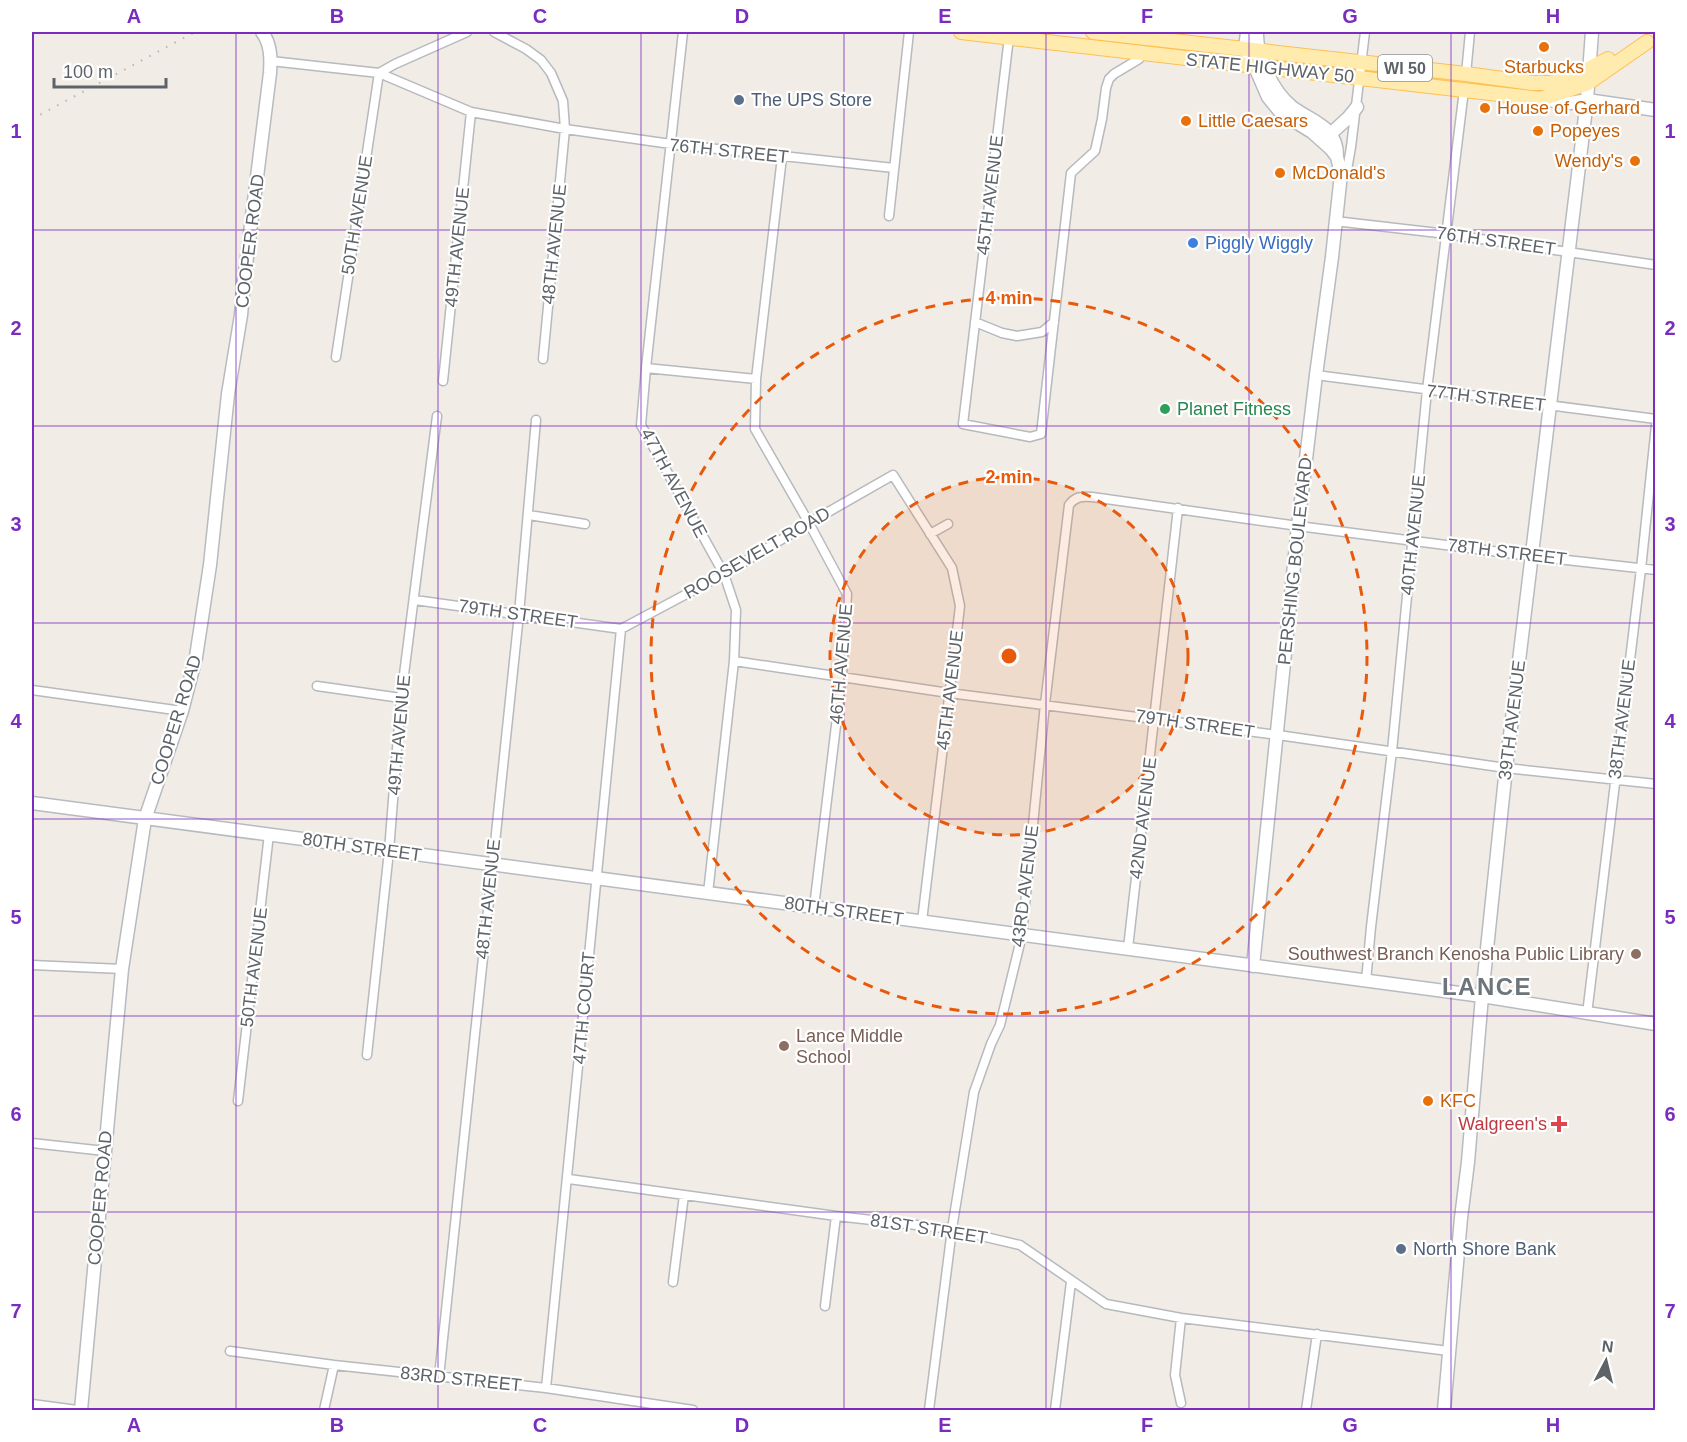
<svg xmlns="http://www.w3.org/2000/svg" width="1687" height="1442" viewBox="0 0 1687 1442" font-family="Arial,sans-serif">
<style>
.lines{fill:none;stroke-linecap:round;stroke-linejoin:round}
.street-casing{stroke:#b6b9be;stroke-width:11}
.secondary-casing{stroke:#b7bbc1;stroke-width:15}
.primary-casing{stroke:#ffbf51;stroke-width:16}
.street{stroke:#fff;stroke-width:8}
.secondary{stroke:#fff;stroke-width:12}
.primary{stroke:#ffebad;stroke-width:14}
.rail{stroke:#b5b6b7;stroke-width:2;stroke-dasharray:1.5 8;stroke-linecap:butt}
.grid{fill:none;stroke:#7b2cbf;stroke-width:1.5;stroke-opacity:0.55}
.ring{fill:none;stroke:#e8590c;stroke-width:3;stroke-dasharray:10 8}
.food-dot{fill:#e8710a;stroke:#fff;stroke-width:2}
.service-dot{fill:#5c6f8a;stroke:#fff;stroke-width:2}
.shop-dot{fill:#3f7fe0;stroke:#fff;stroke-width:2}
.leisure-dot{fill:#2e9e5b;stroke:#fff;stroke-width:2}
.education-dot{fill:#8d6e63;stroke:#fff;stroke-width:2}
.health-dot{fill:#e0444e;stroke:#fff;stroke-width:2}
.labels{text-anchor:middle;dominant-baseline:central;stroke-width:4.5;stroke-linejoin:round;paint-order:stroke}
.shield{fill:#fff;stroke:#8e9295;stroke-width:1.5}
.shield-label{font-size:16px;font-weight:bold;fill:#5d6368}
.food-label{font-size:18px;fill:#c56008;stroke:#fff;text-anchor:start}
.street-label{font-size:18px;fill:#5d6368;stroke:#fff}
.service-label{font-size:18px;fill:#4e5e75;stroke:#fff;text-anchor:start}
.shop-label{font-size:18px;fill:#366cbe;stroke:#fff;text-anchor:start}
.leisure-label{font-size:18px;fill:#27864d;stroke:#fff;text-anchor:start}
.education-label{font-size:18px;fill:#785e54;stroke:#fff;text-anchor:end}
.health-label{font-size:18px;fill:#be3a42;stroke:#fff;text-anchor:end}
.district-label{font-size:24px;font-weight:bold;letter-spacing:1.5px;fill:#6e757a;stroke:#fff}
.centre{fill:#e8590c;stroke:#fff;stroke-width:3}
.ring-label{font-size:18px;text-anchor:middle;font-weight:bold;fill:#e8590c;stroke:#fff;stroke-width:4.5;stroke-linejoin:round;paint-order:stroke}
.neatline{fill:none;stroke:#7b2cbf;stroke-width:2}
.grid-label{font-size:20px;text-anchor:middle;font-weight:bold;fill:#7b2cbf}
</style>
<rect width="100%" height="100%" fill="#f1ede6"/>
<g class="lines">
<defs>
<path id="street" d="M494,32L526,49L541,60L551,73L563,101L565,129L543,359
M683,32L646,368L641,425L724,574L736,610L734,661L708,893
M1009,37L963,424L1030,437L1041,434L1071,173L1095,151L1102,119L1106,88L1109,79L1114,74L1139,59
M271,61L379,73L471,112L565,129L671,144L894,168
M1466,74L1470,32
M782,157L756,379L755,429L809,523L847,594L842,676L814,907
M1342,179L1347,170L1351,147L1365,32
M889,216L909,32
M1335,221L1447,234L1656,265
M975,322L1002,333L1017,336L1042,332L1054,322
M336,357L379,73L395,64L467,32
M646,368L756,379
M1316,375L1656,419
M443,381L471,112
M529,515L585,524
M930,534L948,524
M415,600L621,629
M621,629L724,574L809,523L893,475L952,568L960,606L922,921
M734,661L949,693L1278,735L1506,768L1656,784
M317,686L401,698
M32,690L182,711
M1128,948L1178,508
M32,965L122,969
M1366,981L1371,927L1392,751L1427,390L1464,90
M1587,1014L1641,569L1656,425
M367,1055L389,851L401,698L437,416
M238,1101L269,834
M32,1143L105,1151
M569,1179L836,1216L952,1229L1020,1245L1106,1304L1181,1318L1449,1351
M673,1282L684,1195
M825,1306L836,1216
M230,1351L334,1365L546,1388L693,1410
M439,1377L519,614L536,420
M546,1388C573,1135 595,882 621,629
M1181,1403L1175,1375L1181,1318
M32,1404L77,1410
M324,1410L334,1365
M929,1410L952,1229L974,1092L991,1044L1000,1025L1022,935L1045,704L1069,505C1075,497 1081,496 1092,497L1298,526L1531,556L1656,570
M1055,1410L1071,1282
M1306,1410L1317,1334"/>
<path id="secondary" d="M1247,32L1245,49L1255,67L1268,97L1281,113L1312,132L1331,149L1337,157L1341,174L1332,257L1316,375L1298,526L1253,966
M1257,32C1256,56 1273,92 1292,107C1312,122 1337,126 1337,156
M1541,99L1570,103L1587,100L1656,110
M1326,138L1348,118L1357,107
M32,803L1482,996L1656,1024
M81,1410L122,969L145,819L182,711L196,657L210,565L228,394L241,315L244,281L270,73C271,58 271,44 262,32
M1444,1410L1461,1218L1468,1162L1482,996L1506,768L1587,100L1592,32"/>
<path id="primary" d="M961,32L1541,99L1588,83L1647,42
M1093,32L1466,74L1532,83H1550L1571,78L1608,59"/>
</defs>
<use href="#street" class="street-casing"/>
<use href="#secondary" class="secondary-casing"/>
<use href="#primary" class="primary-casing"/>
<use href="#street" class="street"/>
<use href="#secondary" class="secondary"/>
<use href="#primary" class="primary"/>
<path class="rail" d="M32,119L195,32"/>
</g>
<path class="grid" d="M236,32V1410M438,32V1410M641,32V1410M844,32V1410M1046,32V1410M1249,32V1410M1451,32V1410M32,230H1656M32,426H1656M32,623H1656M32,819H1656M32,1016H1656M32,1212H1656"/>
<circle cx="1009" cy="656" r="179" fill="#e8590c" fill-opacity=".12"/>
<g class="ring">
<circle cx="1009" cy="656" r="179"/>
<circle cx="1009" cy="656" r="358"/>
</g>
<g class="food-dot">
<circle cx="1544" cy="47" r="6"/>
<circle cx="1485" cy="108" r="6"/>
<circle cx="1186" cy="121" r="6"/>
<circle cx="1538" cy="131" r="6"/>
<circle cx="1635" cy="161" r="6"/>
<circle cx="1280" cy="173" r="6"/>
<circle cx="1428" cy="1101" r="6"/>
</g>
<g class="service-dot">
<circle cx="739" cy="100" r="6"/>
<circle cx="1401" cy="1249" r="6"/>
</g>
<circle class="shop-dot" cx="1193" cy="243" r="6"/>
<circle class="leisure-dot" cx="1165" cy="409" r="6"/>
<g class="education-dot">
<circle cx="1636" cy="954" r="6"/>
<circle cx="784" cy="1046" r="6"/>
</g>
<path class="health-dot" d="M1556 1115h6v6h6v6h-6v6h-6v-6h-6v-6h6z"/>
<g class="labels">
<rect class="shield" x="1378" y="55" width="54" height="26" rx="4.5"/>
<g class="shield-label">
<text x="1405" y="68">WI 50</text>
</g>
<g class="food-label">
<text x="1544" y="67" text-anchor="middle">Starbucks</text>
<text x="1497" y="108">House of Gerhard</text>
<text x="1198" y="121">Little Caesars</text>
<text x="1550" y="131">Popeyes</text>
<text x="1623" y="161" text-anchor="end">Wendy's</text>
<text x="1292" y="173">McDonald's</text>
<text x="1440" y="1101">KFC</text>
</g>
<g class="street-label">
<text transform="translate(1270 68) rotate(6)">STATE HIGHWAY 50</text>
<text transform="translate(729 151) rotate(6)">76TH STREET</text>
<text transform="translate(990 195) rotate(-83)">45TH AVENUE</text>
<text transform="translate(357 215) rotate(-81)">50TH AVENUE</text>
<text transform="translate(250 241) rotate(-83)">COOPER ROAD</text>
<text transform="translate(1496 241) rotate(8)">76TH STREET</text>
<text transform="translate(554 244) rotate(-84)">48TH AVENUE</text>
<text transform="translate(457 247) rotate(-84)">49TH AVENUE</text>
<text transform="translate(1486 398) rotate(7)">77TH STREET</text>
<text transform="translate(674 483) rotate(62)">47TH AVENUE</text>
<text transform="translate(1413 535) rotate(-84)">40TH AVENUE</text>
<text transform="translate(1507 552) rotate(7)">78TH STREET</text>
<text transform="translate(757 553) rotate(-30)">ROOSEVELT ROAD</text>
<text transform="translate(1295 561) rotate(-84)">PERSHING BOULEVARD</text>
<text transform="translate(518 614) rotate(8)">79TH STREET</text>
<text transform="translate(841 664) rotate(-85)">46TH AVENUE</text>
<text transform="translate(950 690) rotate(-83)">45TH AVENUE</text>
<text transform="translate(1622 719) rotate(-83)">38TH AVENUE</text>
<text transform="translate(176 720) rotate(-73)">COOPER ROAD</text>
<text transform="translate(1512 720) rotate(-83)">39TH AVENUE</text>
<text transform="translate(1195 724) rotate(8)">79TH STREET</text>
<text transform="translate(399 735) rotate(-85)">49TH AVENUE</text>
<text transform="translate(1143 818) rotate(-83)">42ND AVENUE</text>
<text transform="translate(362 847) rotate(8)">80TH STREET</text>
<text transform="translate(1025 886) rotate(-83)">43RD AVENUE</text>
<text transform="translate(488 899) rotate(-84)">48TH AVENUE</text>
<text transform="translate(844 911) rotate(8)">80TH STREET</text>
<text transform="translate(254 967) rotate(-83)">50TH AVENUE</text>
<text transform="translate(584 1008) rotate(-85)">47TH COURT</text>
<text transform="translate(100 1198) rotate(-85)">COOPER ROAD</text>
<text transform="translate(929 1229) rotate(9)">81ST STREET</text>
<text transform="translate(461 1379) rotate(6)">83RD STREET</text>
</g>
<g class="service-label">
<text x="751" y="100">The UPS Store</text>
<text x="1413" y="1249">North Shore Bank</text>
</g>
<g class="shop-label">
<text x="1205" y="243">Piggly Wiggly</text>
</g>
<g class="leisure-label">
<text x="1177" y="409">Planet Fitness</text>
</g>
<g class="education-label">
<text x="1624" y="954">Southwest Branch Kenosha Public Library</text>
<text x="796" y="1036" text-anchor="start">Lance Middle<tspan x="796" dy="21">School</tspan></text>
</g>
<g class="health-label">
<text x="1547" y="1124">Walgreen's</text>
</g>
<g class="district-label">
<text x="1487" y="986">LANCE</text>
</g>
</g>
<circle cx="1009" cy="656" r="9" class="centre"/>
<g class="ring-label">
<text x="1009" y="304">4 min</text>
<text x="1009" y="483">2 min</text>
</g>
<rect width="1687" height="1442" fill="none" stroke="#ffffff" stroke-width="66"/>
<g transform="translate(1606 1361) rotate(7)" stroke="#ffffff" stroke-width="4.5" paint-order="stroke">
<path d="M0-4.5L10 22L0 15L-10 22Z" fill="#5d6368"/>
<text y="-9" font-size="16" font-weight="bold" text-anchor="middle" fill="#5d6368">N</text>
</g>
<path d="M54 78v9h112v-9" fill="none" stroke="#5d6368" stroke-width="3"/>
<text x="63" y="78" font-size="18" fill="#5d6368" stroke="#ffffff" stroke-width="4.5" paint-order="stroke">100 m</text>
<rect x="33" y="33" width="1621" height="1376" class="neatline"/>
<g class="grid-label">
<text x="134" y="23">A</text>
<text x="337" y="23">B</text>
<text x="540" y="23">C</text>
<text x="742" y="23">D</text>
<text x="945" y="23">E</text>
<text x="1147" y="23">F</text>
<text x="1350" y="23">G</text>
<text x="1553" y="23">H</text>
<text x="16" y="138">1</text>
<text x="1670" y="138">1</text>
<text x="16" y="335">2</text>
<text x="1670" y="335">2</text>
<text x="16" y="531">3</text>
<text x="1670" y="531">3</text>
<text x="16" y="728">4</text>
<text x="1670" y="728">4</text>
<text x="16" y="924">5</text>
<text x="1670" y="924">5</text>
<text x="16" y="1121">6</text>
<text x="1670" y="1121">6</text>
<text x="16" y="1318">7</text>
<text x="1670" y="1318">7</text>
<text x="134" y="1432">A</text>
<text x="337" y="1432">B</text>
<text x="540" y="1432">C</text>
<text x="742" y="1432">D</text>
<text x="945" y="1432">E</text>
<text x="1147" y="1432">F</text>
<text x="1350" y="1432">G</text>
<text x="1553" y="1432">H</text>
</g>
</svg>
